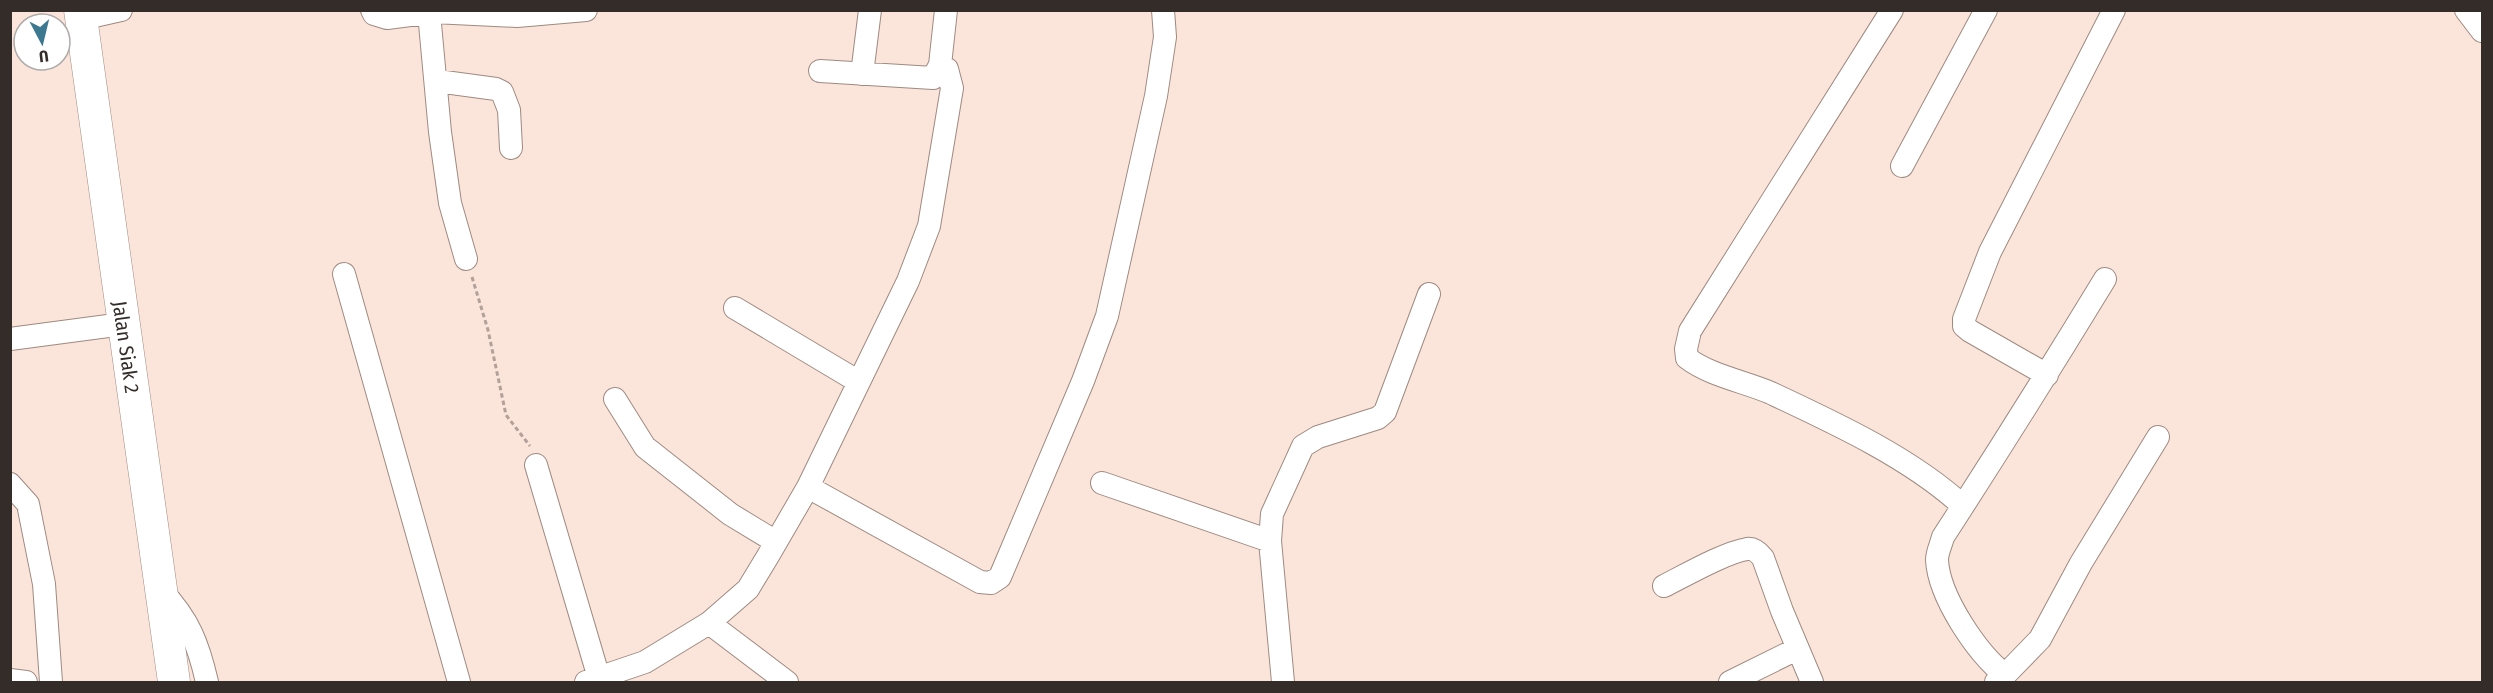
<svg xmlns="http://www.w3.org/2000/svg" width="2493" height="693" viewBox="0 0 2493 693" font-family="'Fira Sans Condensed',sans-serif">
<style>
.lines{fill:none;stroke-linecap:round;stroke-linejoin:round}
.minor-casing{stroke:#9e8a81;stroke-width:24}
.highway-casing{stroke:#9e8a81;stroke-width:33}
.path{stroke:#b2a199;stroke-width:3;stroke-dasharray:4.5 3;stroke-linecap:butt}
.minor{stroke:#fff;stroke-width:22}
.highway{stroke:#fff;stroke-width:32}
.labels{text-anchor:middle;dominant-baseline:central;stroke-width:6;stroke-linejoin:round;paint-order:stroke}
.street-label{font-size:20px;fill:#342c28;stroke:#fff}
</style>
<rect width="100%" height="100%" fill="#fbe5db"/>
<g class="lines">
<defs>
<path id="minor" d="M372,10L374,14L387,18L433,12L517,16L586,10
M1892,10L1690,331L1686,349L1687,358C1711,376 1743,381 1771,393C1835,423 1911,458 1963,506
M2466,10L2482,31
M429,13L440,132L450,203L466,259
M81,19L121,10
M820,71L933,78L940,65L946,10
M862,74L870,10
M437,81L496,89L502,92L509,110L511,148
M1902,166L1986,10
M344,274L459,682
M735,308L859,382
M10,339L123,324
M2047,375L1970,331L1964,326V319L1990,252L2114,10
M615,399L645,447L730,514L776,542
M536,465L599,678
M1102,483L1270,541
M10,484L28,504L44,584L51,682
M808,487L980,582L991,583L1000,577L1083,381L1107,316L1156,96L1165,37L1163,10
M1664,586C1686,575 1724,553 1747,549C1754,548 1759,553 1763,558L1782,611L1812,682
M161,590C189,620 198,643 207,682
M709,623L787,682
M2005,675L2040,639L2081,563L2158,437
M10,680L26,682
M586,682L645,662L709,623L748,589L768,556L808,487L908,281L929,226L952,88L947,69L940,65
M1283,682L1270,541L1272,514L1303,446L1318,437L1378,418L1385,412L1429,294
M1730,682L1797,649
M1996,682L2005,675C1977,653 1939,597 1937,560C1937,552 1941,545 1943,537C1998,452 2052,366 2105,279"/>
<path id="highway" d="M80,10L174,682"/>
</defs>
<use href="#minor" class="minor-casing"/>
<use href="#highway" class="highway-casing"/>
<path class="path" d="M472,277L488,330L506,415L530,446"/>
<use href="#minor" class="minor"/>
<use href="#highway" class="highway"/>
</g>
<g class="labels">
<g class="street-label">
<text transform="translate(126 347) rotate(82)">Jalan Siak 2</text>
</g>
</g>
<rect width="2493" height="693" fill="none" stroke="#342c28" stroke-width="24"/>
<g transform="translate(42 42) rotate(173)"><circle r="28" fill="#ffffff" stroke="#aeaba9" stroke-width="1.5"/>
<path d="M0-4.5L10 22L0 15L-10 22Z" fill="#3c7890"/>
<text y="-9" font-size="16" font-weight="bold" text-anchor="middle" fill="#342c28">U</text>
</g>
</svg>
